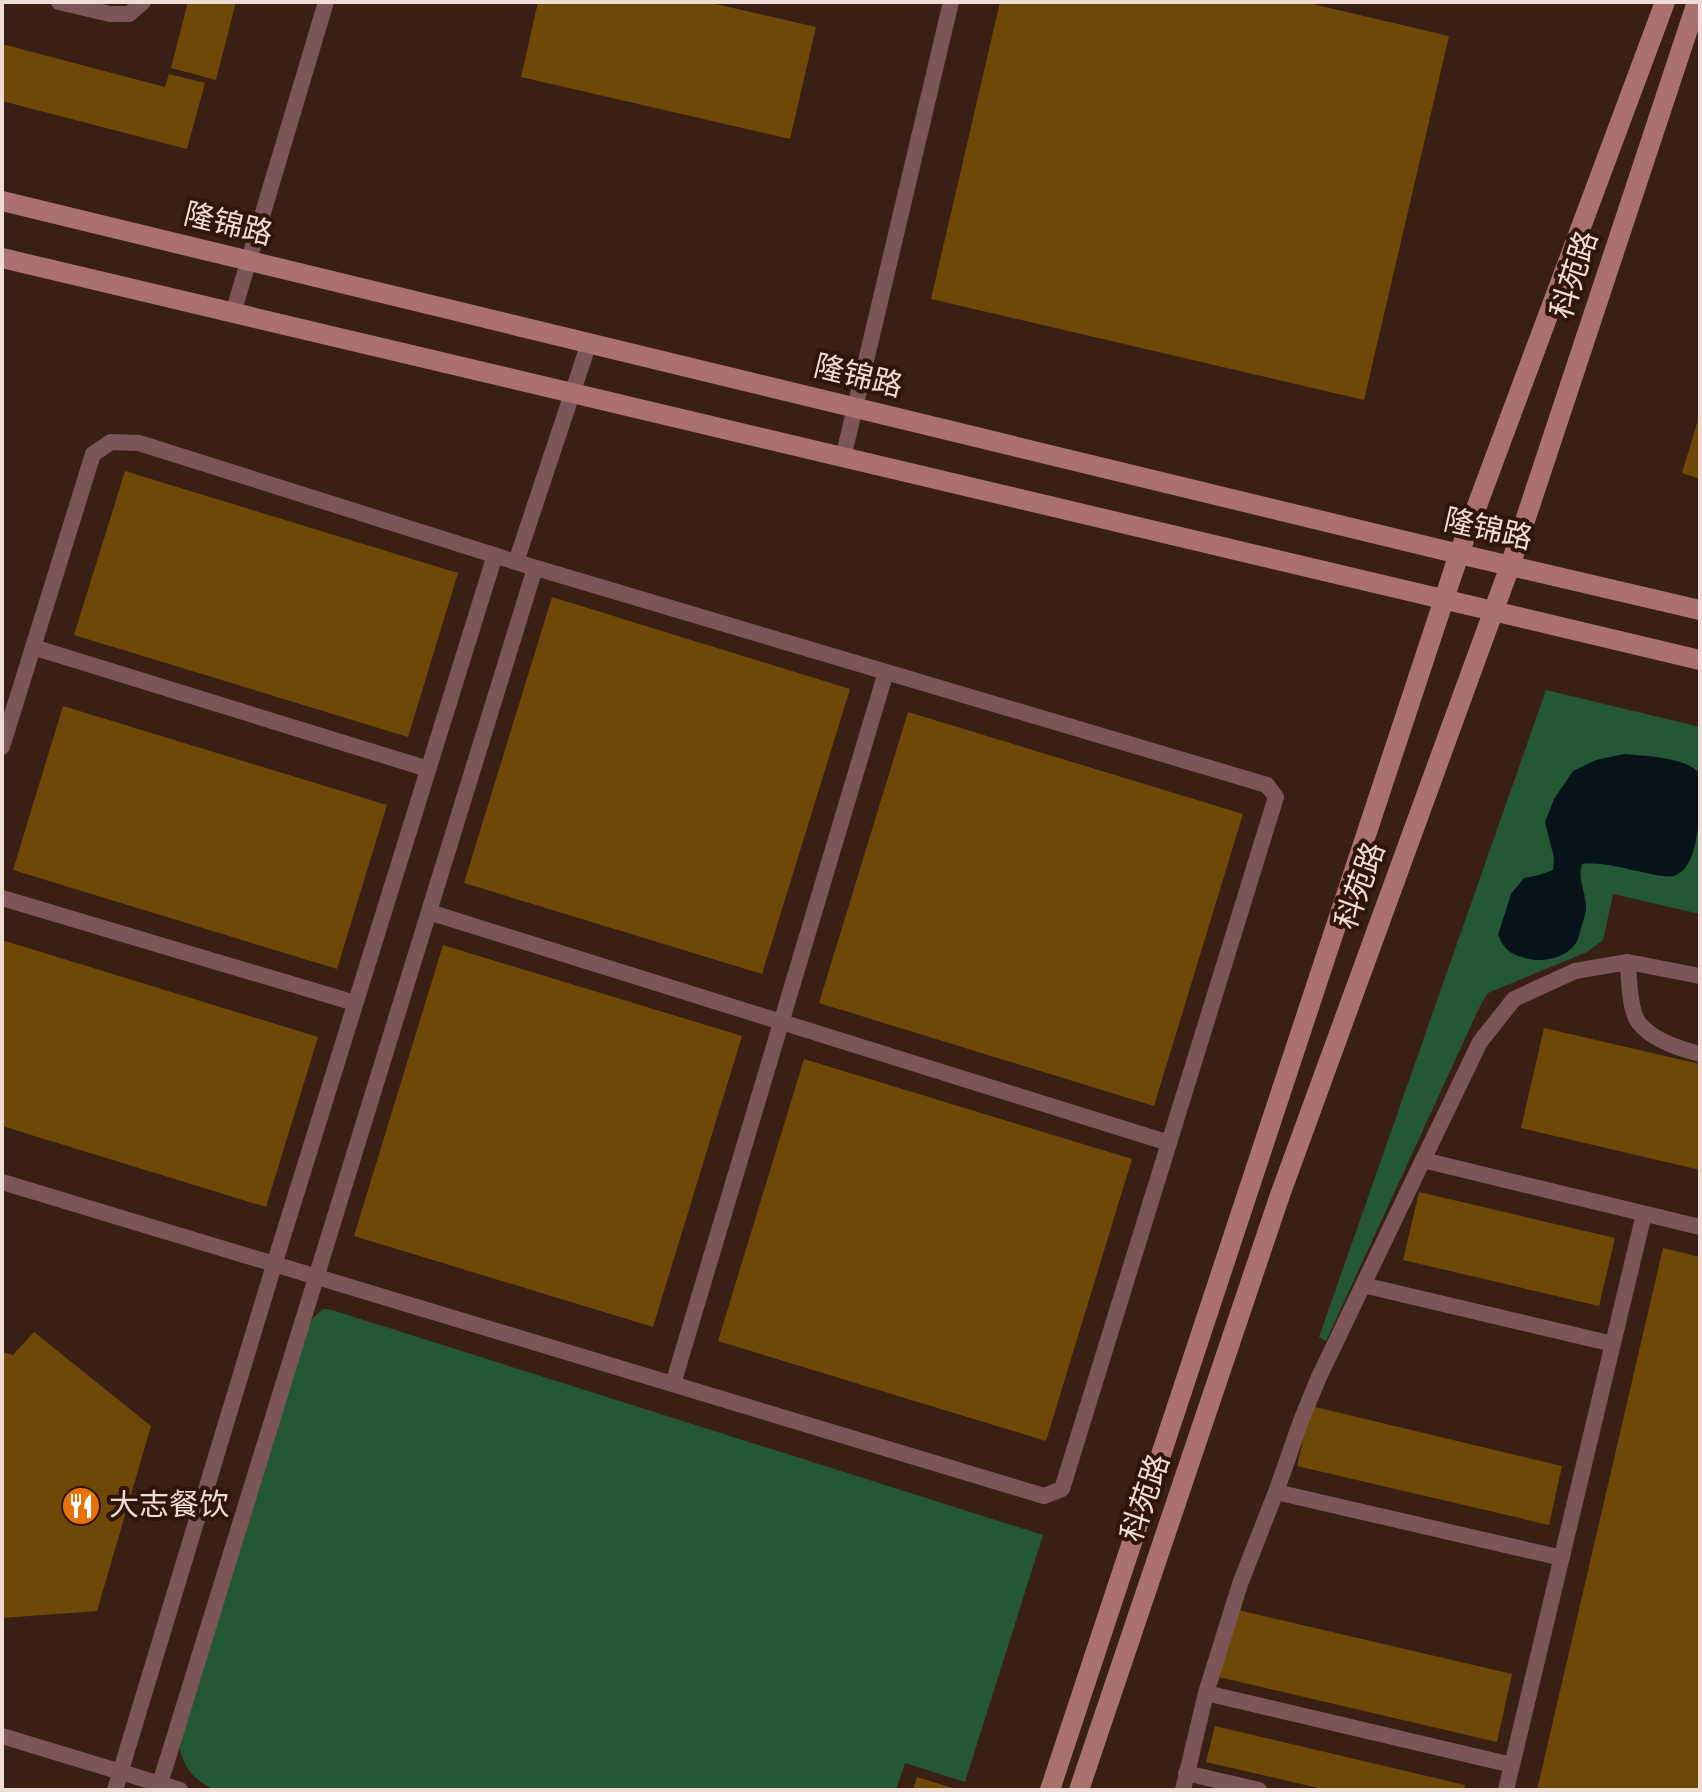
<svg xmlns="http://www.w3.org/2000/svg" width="1702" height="1792" viewBox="0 0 1702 1792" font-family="'Alegreya Sans','Noto Sans SC',sans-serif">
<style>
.green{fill:#245834}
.water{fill:#061319}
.building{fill:#6d4806}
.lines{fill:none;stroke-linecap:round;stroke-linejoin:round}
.lane{stroke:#7c5656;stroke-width:16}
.secondary{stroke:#ab7070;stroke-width:20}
.labels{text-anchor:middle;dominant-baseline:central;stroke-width:8;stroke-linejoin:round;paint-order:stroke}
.street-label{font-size:30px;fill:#efddd5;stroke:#30160a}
.poi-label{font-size:30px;fill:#efddd5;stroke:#30160a;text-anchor:start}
</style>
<rect width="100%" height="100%" fill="#3a2014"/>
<path class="green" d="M1546,690L1700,727V914L1613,894L1603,940L1587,952L1488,993L1480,1006L1326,1341L1319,1337Z
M323,1309L332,1310L1043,1535L965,1782L905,1763L896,1790H215C190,1778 183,1766 178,1740L309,1325L314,1317Z"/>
<path class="water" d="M1624,754C1645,756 1687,757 1700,774C1700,801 1702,867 1674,876C1664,878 1648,873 1637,871C1617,867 1603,862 1582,864C1577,879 1586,892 1586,907C1586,913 1584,919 1582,925C1580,930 1579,939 1576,943C1566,959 1541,963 1525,958C1510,954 1504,949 1498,935L1511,894L1524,878L1539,875L1553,870L1554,858L1545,822L1554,799L1573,771L1596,760Z"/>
<path class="building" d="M188,2H236L216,80L171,68Z
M538,2H707L816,27L790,139L521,77Z
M1000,2H1304L1449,36L1364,400L931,299Z
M2,44L165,87L169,74L205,83L187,149L2,101Z
M1699,417H1700V479L1682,473Z
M125,471L458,573L408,737L74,635Z
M552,597L850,689L762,974L464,883Z
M63,706L387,805L337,969L13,870Z
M908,712L1243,814L1154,1106L819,1003Z
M2,940L318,1037L266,1207L2,1126Z
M443,945L742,1036L653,1327L354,1236Z
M1544,1028L1700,1064V1170L1521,1128Z
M804,1059L1132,1159L1046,1441L718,1341Z
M1419,1192L1615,1238L1599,1306L1403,1260Z
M1663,1248L1700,1257V1790H1537Z
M34,1332L151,1426L97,1611L2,1618V1352L13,1355Z
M1311,1406L1562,1466L1549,1525L1297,1466Z
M1234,1609L1512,1674L1497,1742L1219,1677Z
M1215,1726L1465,1785L1464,1790H1327L1206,1762Z
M917,1777L956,1789V1790H913Z"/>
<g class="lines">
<path class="lane" d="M59,2L110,14H129L143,2
M233,313L326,2
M843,458L951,2
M33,647L428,769
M2,747L93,454L111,442L139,443L516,562L589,343
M2,898L355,1003
M429,912L1169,1143
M1628,962C1629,977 1629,1011 1639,1023C1652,1040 1680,1049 1700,1054
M1423,1160L1700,1227
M2,1182L1044,1496L1062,1489L1276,797L1267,785L516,562
M1363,1285L1613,1344
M673,1384L886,672
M1276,1492L1302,1418L1319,1377L1423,1160L1480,1042L1514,999L1575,971L1628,962L1700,976
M1206,1693L1512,1765
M2,1736L180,1790
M1186,1773L1259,1790
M115,1790L274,1265L495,555
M158,1790L535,568
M1183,1790L1206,1693L1240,1584L1276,1492L1562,1558
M1506,1790L1644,1214"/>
<path class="secondary" d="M2,201L1459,554L1700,610
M2,258L1700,660
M1050,1790L1459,554L1665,2
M1079,1790L1280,1195L1510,566L1697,2"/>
</g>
<defs>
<symbol id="restaurant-disc" viewBox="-11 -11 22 22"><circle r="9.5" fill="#e8710a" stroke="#30160a"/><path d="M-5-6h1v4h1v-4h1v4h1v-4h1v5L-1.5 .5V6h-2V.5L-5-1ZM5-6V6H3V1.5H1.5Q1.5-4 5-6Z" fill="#fff"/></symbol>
</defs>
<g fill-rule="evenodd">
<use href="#restaurant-disc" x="59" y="1484" width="44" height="44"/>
</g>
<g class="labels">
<g class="street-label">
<text transform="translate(228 225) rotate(14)">隆锦路</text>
<text transform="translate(1575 275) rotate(-72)">科苑路</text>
<text transform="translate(858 377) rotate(14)">隆锦路</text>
<text transform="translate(1488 530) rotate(13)">隆锦路</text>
<text transform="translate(1361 886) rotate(-70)">科苑路</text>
<text transform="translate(1146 1498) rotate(-71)">科苑路</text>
</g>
<g class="poi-label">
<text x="109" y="1506">大志餐饮</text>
</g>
</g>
<rect width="1702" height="1792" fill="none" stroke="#efddd5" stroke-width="8"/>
</svg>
